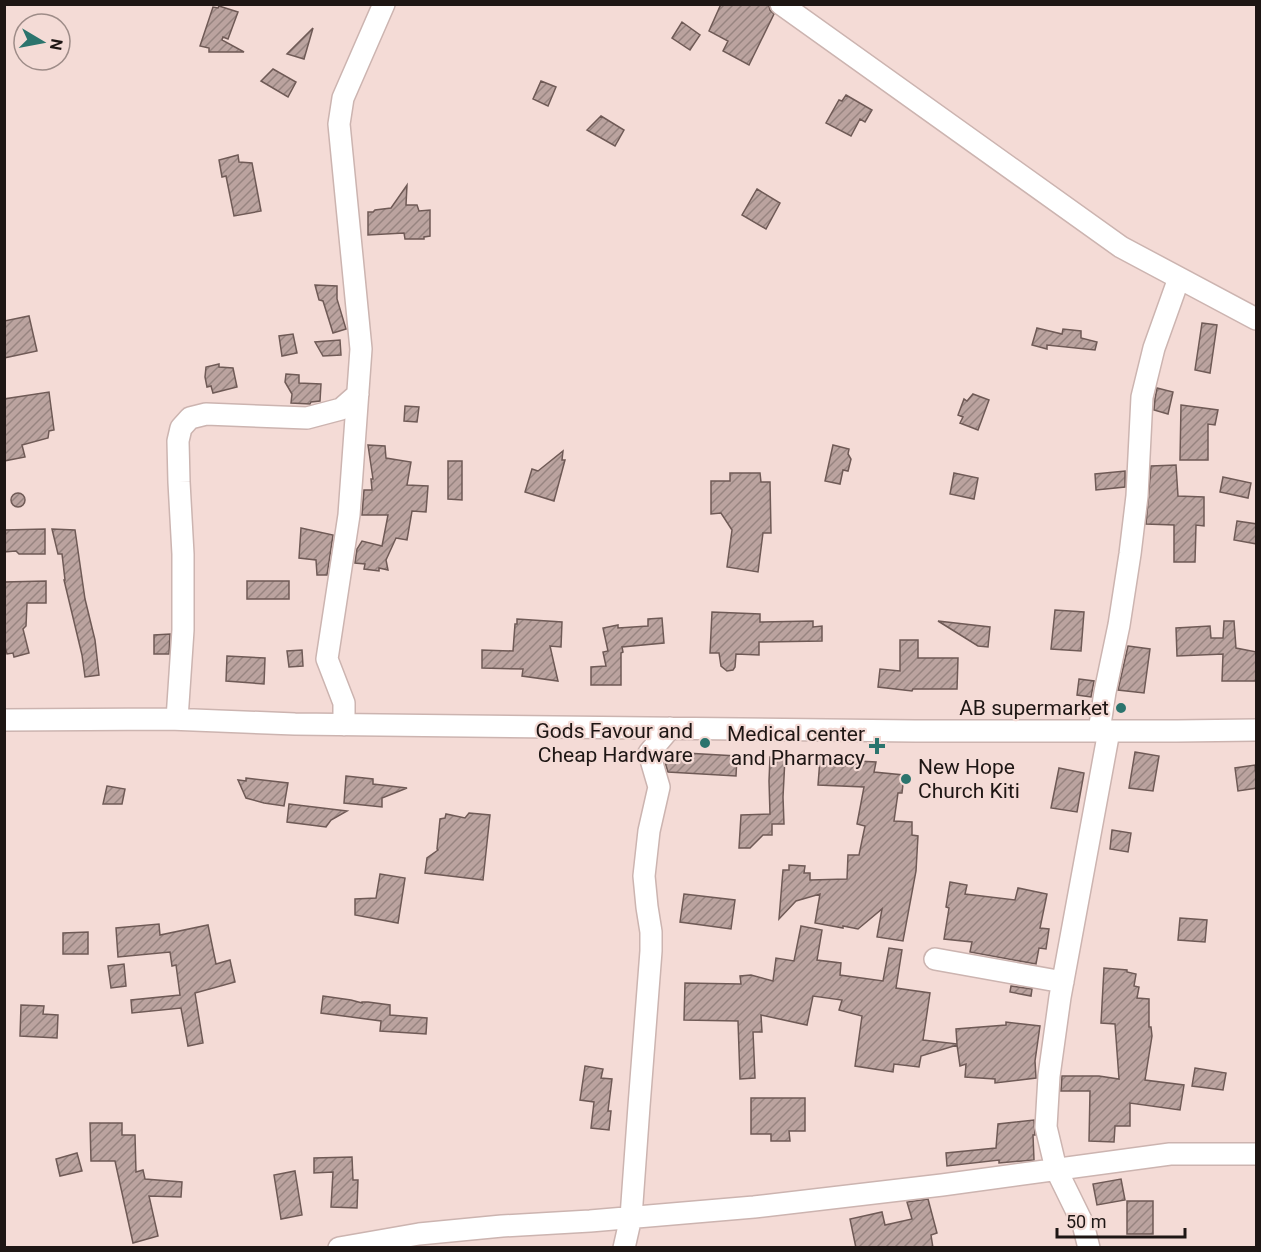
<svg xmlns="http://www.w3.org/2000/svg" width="1261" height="1252" viewBox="0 0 1261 1252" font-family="Roboto,sans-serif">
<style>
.building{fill:url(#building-hatch);stroke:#6f5a56;stroke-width:1.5}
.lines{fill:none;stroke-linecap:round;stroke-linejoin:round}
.minor-casing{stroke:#ccb4b0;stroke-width:24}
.minor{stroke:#fff;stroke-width:21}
.poi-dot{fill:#2c746d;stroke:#f4dbd6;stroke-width:2}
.labels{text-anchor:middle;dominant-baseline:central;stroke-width:4.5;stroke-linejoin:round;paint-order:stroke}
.poi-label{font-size:21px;fill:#1e1614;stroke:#f4dbd6;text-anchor:end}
</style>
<defs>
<pattern id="building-hatch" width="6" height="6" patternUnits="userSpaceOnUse" patternTransform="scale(1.5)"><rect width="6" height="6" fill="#bba39f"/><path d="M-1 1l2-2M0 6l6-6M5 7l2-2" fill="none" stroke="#978480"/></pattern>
</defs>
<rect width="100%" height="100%" fill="#f4dbd6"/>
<path class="building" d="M721,4H766L769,6L770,10L774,14L749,65L723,51L728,41L709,31Z
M219,6L238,12L228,39L223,37L222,40L244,52H209V48L200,46L213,7L218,8Z
M682,22L700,35L690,50L672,38Z
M313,28L304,59L287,54Z
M273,69L296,82L288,97L261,81Z
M541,81L556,87L548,106L533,99Z
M846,95L872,110L865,122L860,119L851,136L826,123L839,100L842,101Z
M601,116L624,130L615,146L587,130Z
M238,155L239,162L252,163L261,211L234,216L226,176L222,177L219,160Z
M407,185L406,205H417L419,211L430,210V236L424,237V239H405L404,233L368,235V212H373L375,210L391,208Z
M757,189L780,203L766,229L742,215Z
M315,285L337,286V299L346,329L333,333L323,301L319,300Z
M29,316L37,351L4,358V321Z
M1202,323L1217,325L1210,373L1195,370Z
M1037,328L1062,334L1063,329L1081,331V338L1097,342L1095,350L1047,345V349L1032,345Z
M293,334L297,353L282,356L279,336Z
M340,340L341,355L323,356L315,342Z
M219,364V367L233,368L237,387L213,393L211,386L207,387L205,377L206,367Z
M286,374L299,375V383L321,384L320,401L311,402L310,404L291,403L292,394L285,382Z
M1157,388L1173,392L1168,414L1154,410L1155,399Z
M49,392L54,430L49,431L48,438L22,445L25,457L4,461V399Z
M973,394L989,400L978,430L960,423L963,417L958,415L964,399L967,401Z
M1181,405L1218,410L1215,425L1208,424V460H1180Z
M405,406L419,407L417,422L404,421Z
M368,445L385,446L386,458L411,462L407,485L428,486L426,512L412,511L407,540L396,538L386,560L388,570L379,568V571L364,569L365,564L355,563L357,549L362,541L382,546L388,515H362L364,490H372L371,479H373Z
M833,445L849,449L848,454L851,459L848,471L843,470L840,484L825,481Z
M563,451L562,460H565L554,501L525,492L532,469L538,471Z
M448,461H462V500L448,499Z
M1176,465L1178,496L1204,497V526L1196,525L1195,562H1174V525L1146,524L1151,466Z
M1125,471V487L1096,490L1095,474Z
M730,473H760L761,482H770L771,533H763L758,572L727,567L732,530L721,513L711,514V481H730Z
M954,473L978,478L974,499L950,494Z
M1223,477L1251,483L1248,498L1220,492Z
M11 500a7 7 0 1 1 14 0a7 7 0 1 1-14 0Z
M1237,521L1257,524V544L1234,540Z
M301,528L333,535L327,575H317L316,560L299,558Z
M45,529V554H19L16,551L4,552V530Z
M52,529L75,530L85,599L95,640L99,675L85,677L82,655L64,580H65L62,554H58Z
M46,581V603H27L26,626L23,629L29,653L14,657L13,653L7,654L4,643V582Z
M247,581H289V599H247Z
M1055,610L1084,612L1081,651L1051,649Z
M712,612L760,614V622L813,621V627L822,626V641L759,642V655L736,654L735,667L733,670L727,671L721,666L719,653H710Z
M662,618L664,643L622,647L623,652L621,653V685H591V667L606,666L603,652L608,651L603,628L618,625V628L648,626V619Z
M517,619L562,622L561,647L550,646L558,681L522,676L523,669L482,668V650L513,651L515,624H517Z
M938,621L990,627L988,647L978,646Z
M1224,621H1234L1236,648L1257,652V681H1222L1223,654L1177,656L1176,628L1210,626L1211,638H1223Z
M170,634L169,654H154V635Z
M900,640H918V658H958L957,689H913L912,691L878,687L880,669L900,671Z
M1128,646L1150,649L1144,693L1118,690Z
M302,650L303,666L289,667L287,651Z
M227,656L265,658L264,684L226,681Z
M1079,679L1094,681L1091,697L1077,695Z
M668,752L737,756L736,776L668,772L663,756Z
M1135,752L1159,756L1153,791L1129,788Z
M770,757L785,758L783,797L784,824H772V835H763L750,848H739L741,815L770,814L769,781Z
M820,759L876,762L874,772L904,775L902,793H898L894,821L912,822V835L918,836L916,871L903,941L877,937L882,909L858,929L843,926V928L815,923L820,894L796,901L779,919L783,870H789V865L805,866L804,873H810V880L847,879L848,855H859L865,826L857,824L864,787L818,785Z
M1255,765L1257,788L1238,791L1235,768Z
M1059,768L1084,773L1077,812L1051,808Z
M346,776L373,779V784L407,788L382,798V807L344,803Z
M246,778L288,783L284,806L264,803L246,798L238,780L246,781Z
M107,786L125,789L122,804H103Z
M289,804L347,811L331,820L326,827L287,822Z
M469,813L490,815L483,880L425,873L427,858L438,850L437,849L440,819L445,818L446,814L465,818Z
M1112,830L1131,833L1128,852L1110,849Z
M380,874L405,878L398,923L355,915V899L376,898Z
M950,882L967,885L965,894L1015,900L1018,888L1047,894L1040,928L1049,929L1046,949L1039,948L1036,964L970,952L972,942L944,939L949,908L946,907Z
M684,894L735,900L731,929L680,922Z
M1180,918L1207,920L1205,942L1178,940Z
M159,924L160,935L208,925L216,964L230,960L235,982L195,993L203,1043L188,1046L181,1008L132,1013L131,1000L180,995L176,965L172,966L170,952L118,957L116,928Z
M801,926L822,930L817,960L841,963L840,975L883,981L889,948L902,950L896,988L930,993L923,1040L957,1044L956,1029L1006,1025V1022L1040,1026L1035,1061L1036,1078L995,1083V1079L965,1077L966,1064L960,1066L957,1045L921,1056L919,1067L894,1064L893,1072L855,1066L862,1016L839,1010L842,1000L813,996L807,1025L761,1015L762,1032H753L755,1078L740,1079L738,1021L684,1020L685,983L741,984L740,976L751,975L773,981L776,958L794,961Z
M88,932V954H63V933Z
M124,964L126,986L111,988L108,966Z
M1104,968L1127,970V972L1136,974L1134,986L1139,987L1137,998L1149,999V1027H1151L1152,1036L1145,1080L1184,1085L1180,1110L1130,1103V1126H1115L1114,1142L1089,1141L1090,1091H1061L1062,1076H1099L1119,1079L1115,1024L1101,1023Z
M1011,986L1032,989L1031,996L1010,992Z
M323,996L351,1000L362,1003V1002H368L390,1005V1015L427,1018L426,1034L380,1031L381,1021L321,1013Z
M21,1005L44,1006L43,1014L58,1015L57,1038L20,1036Z
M585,1066L603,1069L601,1078L612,1079L608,1111H611L609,1130L591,1128L594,1102L580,1100Z
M1195,1068L1226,1073L1223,1090L1192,1086Z
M751,1098H805V1131H789L790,1141H771V1134H751Z
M1034,1120L1035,1135H1033L1034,1160L999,1163V1160L947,1166L946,1153L996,1148L998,1124Z
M90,1123H122V1135H135L136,1172L143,1170L145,1179L182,1182L181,1197L149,1196L158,1236L133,1243L115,1161H91Z
M77,1153L82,1171L60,1176L56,1159Z
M352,1157L353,1180H358L357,1208L331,1207L333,1172L314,1173V1158Z
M295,1171L302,1215L281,1219L274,1175Z
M1121,1179L1125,1200L1097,1205L1093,1184Z
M928,1199L937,1233L931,1235L933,1248H856L850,1219L882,1212L885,1225L912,1219L907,1202Z
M1127,1201H1153V1234H1127Z"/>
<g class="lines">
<defs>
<path id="minor" d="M781,4L1121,247L1256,319
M177,719L183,630V554L179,482L178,441L181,428L190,418L206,414L307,418L341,409L358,394
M4,720L169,719L295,724L915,731H1177L1256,730
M344,725V703L327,659L349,515L361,349L339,124L343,98L384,4
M1099,731L1105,692L1119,625L1130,554L1137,496L1142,397L1154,348L1179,278
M935,959L1063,982
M339,1248L419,1234L502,1226L590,1221L754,1207L942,1185L1170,1154H1256
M624,1248L631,1217L639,1106L651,951V932L647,907L644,876L649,831L659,787L649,753L670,728
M1089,1248L1083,1224L1056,1169L1046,1127L1049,1076L1060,997L1109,731"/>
</defs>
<use href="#minor" class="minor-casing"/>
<use href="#minor" class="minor"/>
</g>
<g class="poi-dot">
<circle cx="1121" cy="708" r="6"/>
<circle cx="705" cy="743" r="6"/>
<path d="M874 737h6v6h6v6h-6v6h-6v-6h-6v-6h6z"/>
<circle cx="906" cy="779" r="6"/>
</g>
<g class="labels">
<g class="poi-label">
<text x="1109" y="708">AB supermarket</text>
<text x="693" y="731">Gods Favour and<tspan x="693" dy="24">Cheap Hardware</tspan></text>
<text x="865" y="734">Medical center<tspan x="865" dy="24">and Pharmacy</tspan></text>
<text x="918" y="767" text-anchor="start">New Hope<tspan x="918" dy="24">Church Kiti</tspan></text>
</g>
</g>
<rect width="1261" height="1252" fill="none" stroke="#1e1614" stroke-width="12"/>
<g transform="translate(42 42) rotate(100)"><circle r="28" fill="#f4dbd6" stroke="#9e8c88" stroke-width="1.5"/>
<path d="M0-4.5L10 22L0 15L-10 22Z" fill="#2c746d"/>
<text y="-9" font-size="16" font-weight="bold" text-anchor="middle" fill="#1e1614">N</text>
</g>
<path d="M1057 1228v9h128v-9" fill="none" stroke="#1e1614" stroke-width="3"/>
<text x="1066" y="1228" font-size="18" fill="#1e1614" stroke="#f4dbd6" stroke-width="4.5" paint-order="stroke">50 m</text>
</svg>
